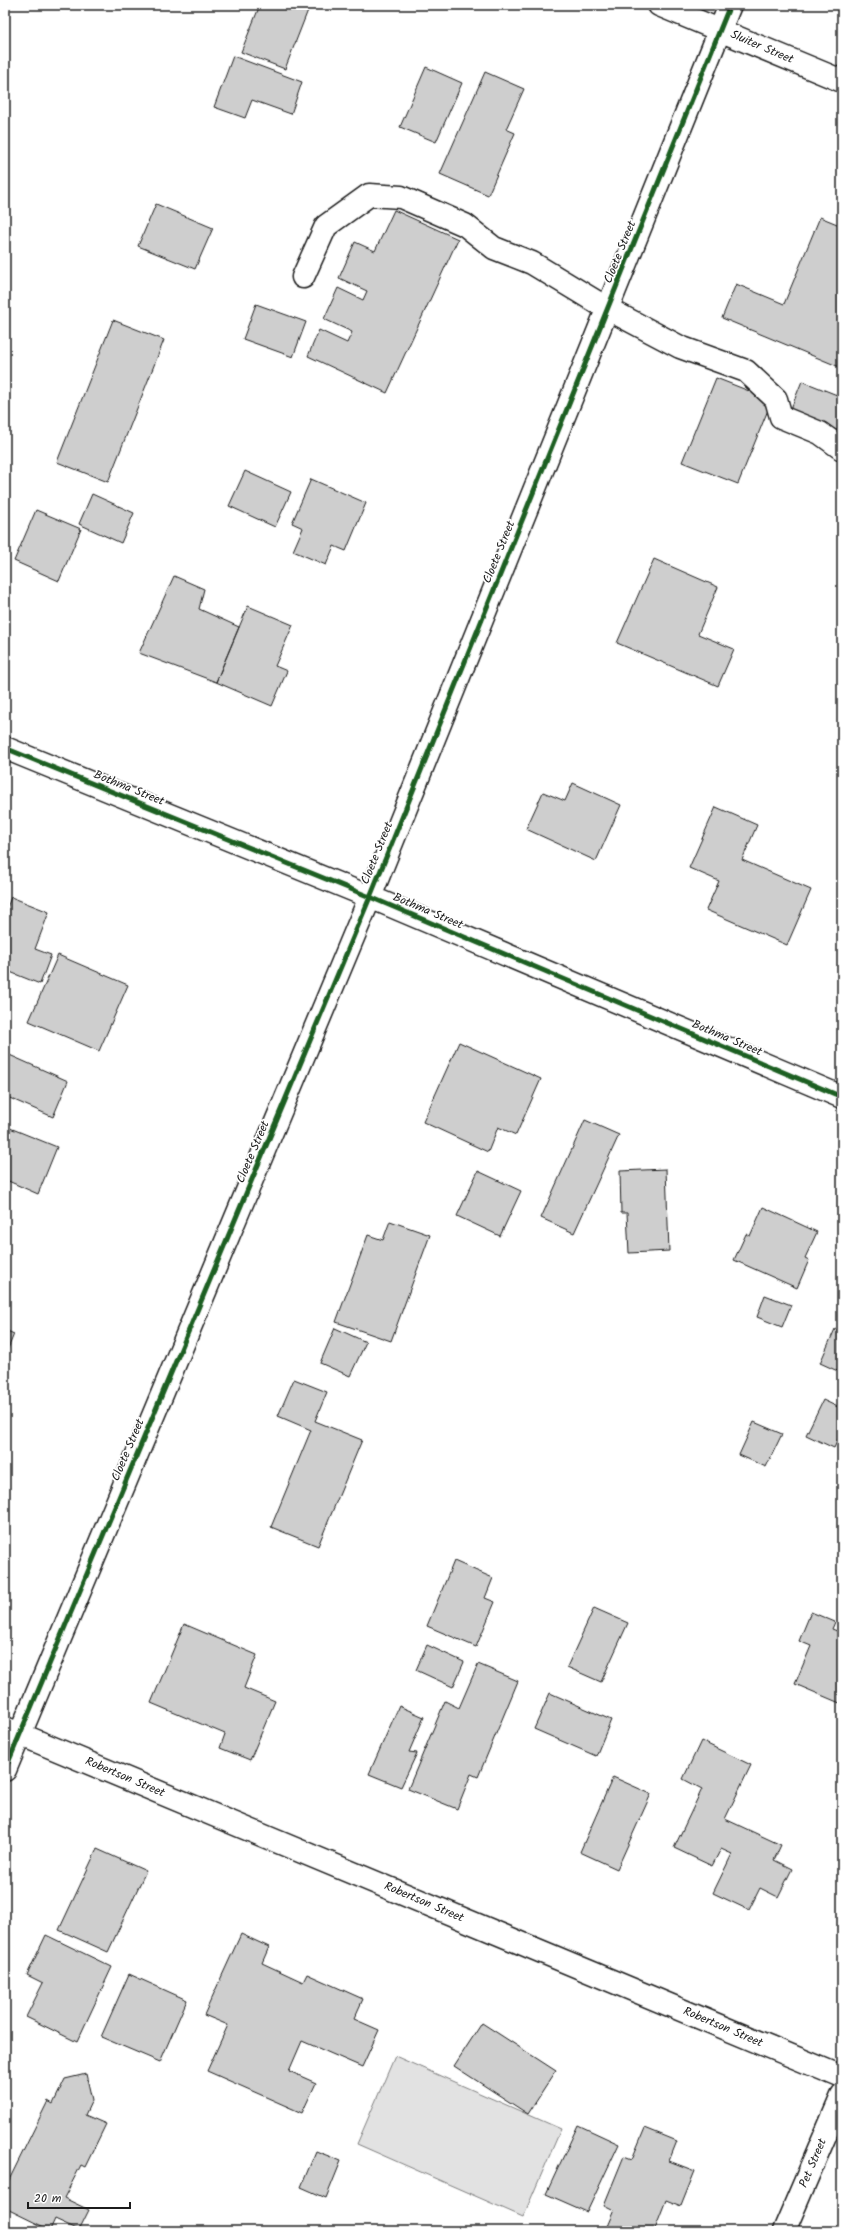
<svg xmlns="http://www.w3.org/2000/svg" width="847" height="2236" viewBox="0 0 847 2236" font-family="Kalam,sans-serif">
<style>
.green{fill:#e2e2e2;stroke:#7f7f7f}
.building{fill:#cecece;stroke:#1c1c1c}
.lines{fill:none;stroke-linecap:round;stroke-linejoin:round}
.street-casing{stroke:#1c1c1c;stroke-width:25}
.street{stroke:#fff;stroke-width:22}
.cycleway-casing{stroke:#fff;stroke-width:8}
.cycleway{stroke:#1b5e20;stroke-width:5}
.labels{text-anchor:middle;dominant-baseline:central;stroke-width:3.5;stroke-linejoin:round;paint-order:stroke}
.street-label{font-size:12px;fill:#1c1c1c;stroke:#fff}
</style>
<rect width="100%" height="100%" fill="#fff"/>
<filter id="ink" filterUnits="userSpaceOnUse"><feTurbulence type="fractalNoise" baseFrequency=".025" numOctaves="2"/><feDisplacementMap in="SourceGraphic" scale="8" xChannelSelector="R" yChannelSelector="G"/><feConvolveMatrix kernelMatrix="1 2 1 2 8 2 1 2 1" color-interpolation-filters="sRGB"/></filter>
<g filter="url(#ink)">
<path class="green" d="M395,2056L561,2129L523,2217L357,2144Z"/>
<path class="building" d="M260,5H310L285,69L241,52Z
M233,56L302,82L291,114L252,100L245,118L214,107Z
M426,67L462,83L436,142L400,127Z
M485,72L524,89L506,129L515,133L488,195L440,174Z
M156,204L213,228L195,269L138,246Z
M394,210L458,239L387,393L308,356L319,330L347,343L352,332L324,319L338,288L363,300L367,291L339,278L355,242L375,251Z
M820,217L842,226V368L722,318L736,284L784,304Z
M256,304L306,322L293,357L243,339Z
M113,320L164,340L108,482L57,462Z
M716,378L772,400L738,484L682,462Z
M802,381L842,397V432L790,411Z
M245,471L291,492L275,527L229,506Z
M311,479L366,503L346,551L334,546L326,565L293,551L303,528L292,523Z
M92,494L134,513L121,543L79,524Z
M36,510L81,529L59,581L14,561Z
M654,559L718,587L698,634L734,649L718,686L617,643Z
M174,576L204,589L199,609L239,627L216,682L139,653Z
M248,606L293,625L275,666L287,671L272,706L216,682Z
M573,783L621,805L596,861L526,829L543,792L565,801Z
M716,807L757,825L742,860L811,890L787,945L706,910L719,881L689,868Z
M11,897L49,912L35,949L51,955L40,984L5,970V913Z
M58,955L128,985L99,1051L29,1021Z
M459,1042L541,1079L516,1135L498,1127L488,1152L423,1122Z
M5,1053L68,1081L53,1117L5,1096Z
M585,1120L619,1135L574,1233L541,1218Z
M5,1126L57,1147L38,1194L6,1180L5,1182Z
M666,1169L669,1251L629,1253L627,1213H621L620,1171Z
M478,1171L521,1191L500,1236L457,1216Z
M763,1207L817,1232L805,1258L809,1260L797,1288L734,1260L746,1234L750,1236Z
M390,1221L430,1235L391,1341L336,1322L368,1235L383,1240Z
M765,1295L791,1305L782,1327L757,1317Z
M335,1328L366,1342L350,1376L320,1363Z
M835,1329L842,1332V1373L820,1363Z
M5,1330L14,1334L5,1356Z
M294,1379L327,1392L315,1421L362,1440L318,1546L271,1527L311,1430L278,1416Z
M823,1400L842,1409V1431L834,1448L806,1435Z
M754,1422L782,1434L766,1467L739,1455Z
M454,1561L493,1578L485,1598L495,1602L476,1647L427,1626Z
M594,1608L628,1623L601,1682L567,1667Z
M811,1612L835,1622L832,1629L842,1633V1704L795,1684L811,1646L799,1641Z
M184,1624L257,1655L244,1688L275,1701L250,1760L220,1748L225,1734L151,1703Z
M427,1645L464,1662L453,1687L416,1670Z
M478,1664L518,1681L478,1777L471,1774L457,1809L408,1789L445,1701L459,1708Z
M550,1693L611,1720L596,1756L534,1729Z
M399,1706L424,1717L409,1752L417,1753L401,1787L369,1774Z
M701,1741L751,1765L725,1819L781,1845L774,1860L792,1869L778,1897L760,1888L749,1910L713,1893L732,1854L721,1849L712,1866L674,1848L702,1789L683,1779Z
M613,1777L651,1794L617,1869L580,1852Z
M97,1849L146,1871L108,1952L59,1930Z
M241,1934L269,1947L262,1963L303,1982L307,1974L363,1999L354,2019L379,2030L362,2067L302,2041L289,2071L316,2083L302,2113L207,2071L228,2025L204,2015Z
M46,1935L112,1967L77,2042L26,2017L43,1983L27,1975Z
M129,1974L187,2000L160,2062L101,2037Z
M482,2023L556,2071L528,2114L454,2066Z
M86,2074L92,2100L85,2115L106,2124L85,2167L81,2165L64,2198L89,2210L79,2230L55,2219L50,2230L5,2208V2188L48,2101L53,2104L65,2079Z
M578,2125L619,2144L587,2212L546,2194Z
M645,2128L677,2141L669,2161L695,2171L681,2206L666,2200L654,2231H605L614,2210L604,2205L624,2156L632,2159Z
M316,2151L341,2161L326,2198L301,2187Z"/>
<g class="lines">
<defs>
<path id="street" d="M659,5L842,81
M303,277L326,226L369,195L401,197L465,225L494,248L532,263L608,309L680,347L746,371L776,399L781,417L820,433L842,449
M5,748L370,897L842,1097
M5,1728L842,2077
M5,1770L370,897L730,5
M784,2231L842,2096"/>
</defs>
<use href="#street" class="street-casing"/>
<use href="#street" class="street"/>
<defs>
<path id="cycleway" d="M5,748L370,897L842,1097
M5,1770L370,897L730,5"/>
</defs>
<use href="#cycleway" class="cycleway-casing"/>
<use href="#cycleway" class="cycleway"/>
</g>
</g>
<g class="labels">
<g class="street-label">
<text transform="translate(762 47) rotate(23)">Sluiter Street</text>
<text transform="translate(620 252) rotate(-68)">Cloete Street</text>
<text transform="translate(499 552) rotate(-68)">Cloete Street</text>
<text transform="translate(129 788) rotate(22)">Bothma Street</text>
<text transform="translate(377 853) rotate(-68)">Cloete Street</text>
<text transform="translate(428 911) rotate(23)">Bothma Street</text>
<text transform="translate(727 1038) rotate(23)">Bothma Street</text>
<text transform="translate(253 1152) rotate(-67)">Cloete Street</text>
<text transform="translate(128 1450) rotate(-67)">Cloete Street</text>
<text transform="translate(125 1777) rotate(23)">Robertson Street</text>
<text transform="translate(424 1902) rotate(23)">Robertson Street</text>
<text transform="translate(723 2027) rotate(23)">Robertson Street</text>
<text transform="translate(813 2163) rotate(-67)">Pet Street</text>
</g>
</g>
<rect width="847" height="2236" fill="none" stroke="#fff" stroke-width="20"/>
<rect x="10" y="10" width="827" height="2216" fill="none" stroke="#1c1c1c" stroke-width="1.5" filter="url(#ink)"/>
<path d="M28 2202v6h102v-6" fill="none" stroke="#1c1c1c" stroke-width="2"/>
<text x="34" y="2202" font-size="12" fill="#1c1c1c" stroke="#ffffff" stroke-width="3" paint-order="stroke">20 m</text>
</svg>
